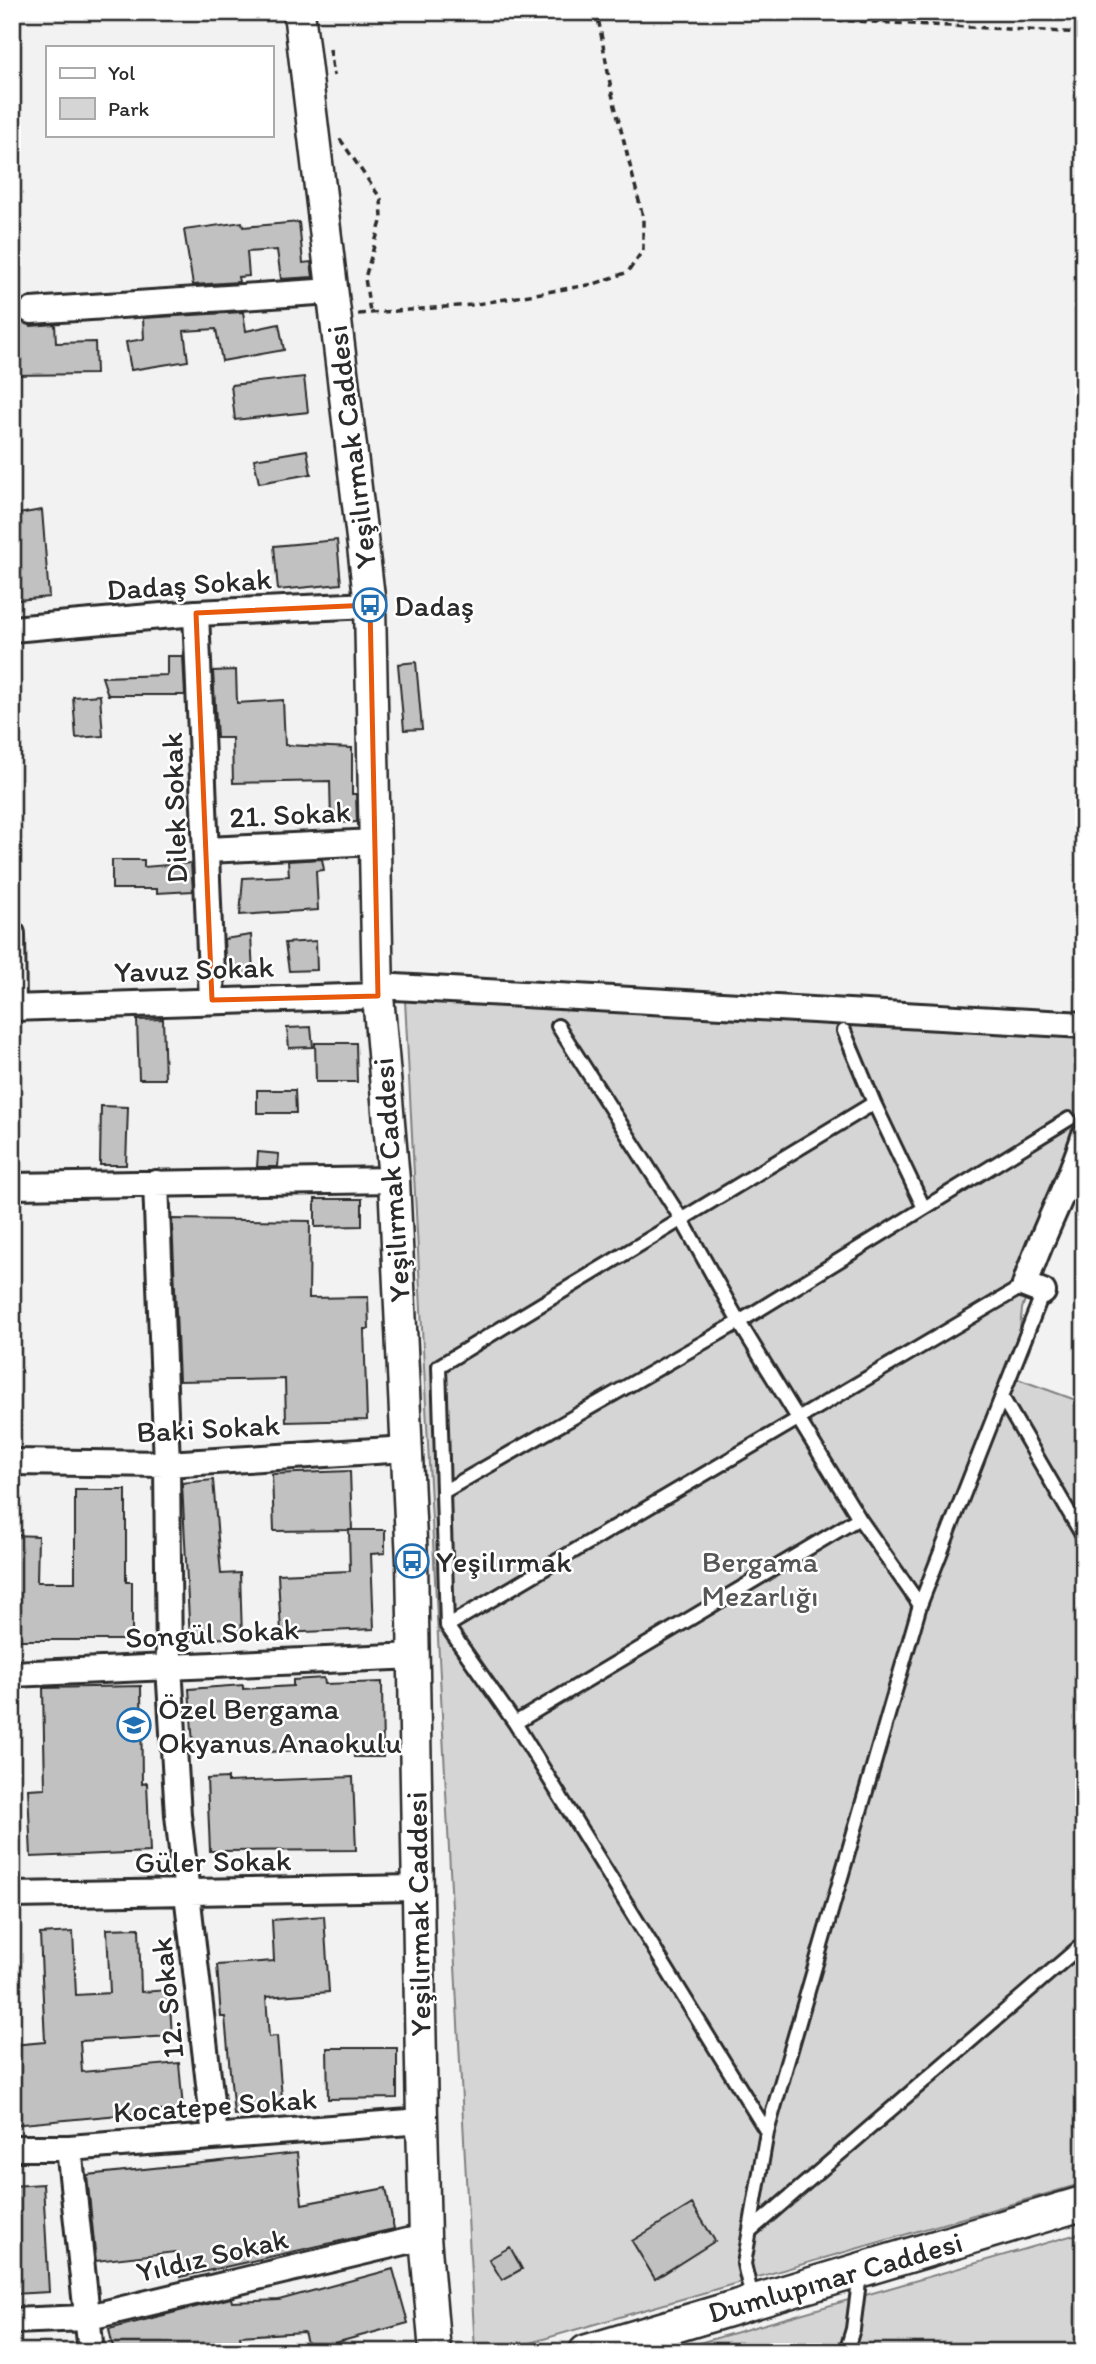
<svg xmlns="http://www.w3.org/2000/svg" width="1096" height="2364" viewBox="0 0 1096 2364" font-family="Itim,sans-serif">
<style>
.green{fill:#d5d5d5;stroke:#808080;stroke-width:2}
.building{fill:#c1c1c1;stroke:#2b2b2b;stroke-width:2}
.lines{fill:none;stroke-linecap:round;stroke-linejoin:round}
.service-casing{stroke:#2b2b2b;stroke-width:18}
.minor-casing{stroke:#2b2b2b;stroke-width:30}
.tertiary-casing{stroke:#2b2b2b;stroke-width:35}
.secondary-casing{stroke:#2b2b2b;stroke-width:38}
.path{stroke:#2b2b2b;stroke-width:3.5;stroke-dasharray:7 5;stroke-linecap:butt}
.service{stroke:#fff;stroke-width:12}
.minor{stroke:#fff;stroke-width:24}
.tertiary{stroke:#fff;stroke-width:30}
.secondary{stroke:#fff;stroke-width:33}
.marked{fill:none;stroke:#e8590c;stroke-width:5;stroke-linejoin:round}
.labels{text-anchor:middle;dominant-baseline:central;stroke-width:5;stroke-linejoin:round;paint-order:stroke}
.street-label{font-size:30px;fill:#2b2b2b;stroke:#fff}
.poi-label{font-size:30px;fill:#2b2b2b;stroke:#fff;text-anchor:start}
.park-label{font-size:30px;fill:#565656;stroke:#fff}
</style>
<rect width="100%" height="100%" fill="#f2f2f2"/>
<filter id="ink" filterUnits="userSpaceOnUse"><feTurbulence type="fractalNoise" baseFrequency=".0143" numOctaves="2"/><feDisplacementMap in="SourceGraphic" scale="14" xChannelSelector="R" yChannelSelector="G"/><feConvolveMatrix kernelMatrix="1 2 1 2 8 2 1 2 1" color-interpolation-filters="sRGB"/></filter>
<g filter="url(#ink)">
<path class="green" d="M405,1000L1084,1034V1110L1022,1309L1015,1378L1084,1403V2183L498,2352H475Z
M1084,2232V2352H668Z"/>
<path class="building" d="M242,222L243,227L299,222L303,263L311,262L313,277L281,279L277,250L247,252L249,276L238,277L239,282L193,285L184,230Z
M243,312L246,331L279,324L284,350L222,361L216,329L184,331L188,361L131,370L126,342L144,339L143,318Z
M12,317L31,326L55,324L56,343L95,342L96,374L12,375Z
M304,377L308,412L235,420L231,385Z
M307,450L311,474L259,483L254,459Z
M42,510L49,597L18,600L12,515Z
M337,540L341,584L278,590L274,546Z
M167,656H183L185,695H108L102,677L167,675Z
M416,662L422,729L404,730L398,664Z
M236,670L237,703L283,700L285,745L352,748V794H356L357,822L331,823L330,781L233,783L232,738H217L213,671Z
M100,695L103,736L76,738L73,697Z
M322,859L324,870L316,871L318,910L240,915L243,878L289,876L288,861Z
M112,860H144V867L191,863L193,891L157,893V889H112Z
M251,935L253,973L226,975L224,939Z
M316,941L317,970L289,971L285,943Z
M163,1019L165,1079H139L137,1020Z
M311,1027L313,1047L289,1048L287,1028Z
M315,1043H356L357,1082H316Z
M257,1090H295L296,1113H257Z
M101,1106L128,1107L126,1165H100Z
M258,1152L279,1154L278,1167H257Z
M315,1199H362V1226L315,1227Z
M172,1219L310,1221L309,1298L368,1297L369,1329H364L367,1420L286,1422L285,1379L179,1381Z
M350,1471L352,1530L274,1531L272,1474Z
M213,1480L221,1574L240,1573L242,1637L190,1640L182,1483Z
M75,1490H126V1582H132V1640H12V1535L38,1536L37,1582H75Z
M349,1530H385V1553L371,1554L374,1629L281,1633L278,1574L350,1571Z
M324,1678L325,1684L382,1682L383,1757H354V1746L255,1753L254,1741L193,1745L189,1689L243,1685V1689L293,1686V1680Z
M141,1686L142,1784L147,1783L150,1852L31,1857L28,1789L45,1788L43,1688Z
M353,1777L356,1850L210,1851L207,1779L228,1778V1782Z
M324,1916L329,1992L266,1997L269,2037L277,2036L283,2111L234,2115L225,2017H221L217,1965L274,1961L272,1920Z
M139,1928L141,1992L169,1990L172,2036L80,2041L82,2072L179,2063L183,2109L12,2125V2045L45,2042L40,1934L73,1932L76,1995L110,1993L107,1929Z
M327,2048H397V2098L328,2099Z
M297,2153L302,2204L386,2188L394,2229L180,2277L175,2252L96,2261L87,2175Z
M43,2184L49,2292L12,2294V2186Z
M692,2204L715,2241L655,2279L632,2241Z
M510,2247L522,2269L502,2280L489,2259Z
M393,2269L408,2323L309,2350L304,2332L240,2336L241,2342L195,2352H114L109,2329L231,2298L232,2302L279,2300Z"/>
<g class="lines">
<defs>
<path id="service" d="M558,1026L682,1220L739,1322L859,1518L920,1605
M844,1031L874,1103
M1002,1397L1084,1538
M443,1492L439,1366L874,1103L924,1208
M447,1626L443,1492L739,1322L1069,1119
M515,1723L447,1626L1025,1285
M767,2132L515,1723L859,1518
M750,2231L1084,1943
M753,2302L744,2264L767,2132L920,1605L1043,1292
M846,2352L853,2329L860,2274"/>
<path id="minor" d="M31,311L332,291
M196,613L212,1000
M12,629L196,613L370,605
M207,850L375,842
M12,934L13,1008
M377,986L1084,1025
M12,1008L378,996
M156,1183L167,1464L169,1666L178,1815L215,2136
M12,1186L394,1180
M1043,1292L1025,1285C1041,1234 1068,1188 1084,1137
M12,1462L167,1464L407,1449
M12,1674L416,1656
M12,1895L416,1888
M12,2148H69L422,2121
M69,2148L91,2352
M12,2321L85,2318L425,2237"/>
<path id="tertiary" d="M299,12L370,605L378,996L394,1180L412,1561L422,2121L425,2237L435,2352"/>
<path id="secondary" d="M586,2352L1084,2203"/>
</defs>
<use href="#service" class="service-casing"/>
<use href="#minor" class="minor-casing"/>
<use href="#tertiary" class="tertiary-casing"/>
<use href="#secondary" class="secondary-casing"/>
<path class="path" d="M680,12L1084,33
M330,49L334,76
M340,139L381,199L382,218L365,278L370,312
M358,314L471,305L594,284L628,272L643,250V217L612,94L597,12"/>
<use href="#service" class="service"/>
<use href="#minor" class="minor"/>
<use href="#tertiary" class="tertiary"/>
<use href="#secondary" class="secondary"/>
</g>
</g>
<path class="marked" d="M370,605L378,996L212,1000L196,613Z"/>
<defs>
<symbol id="bus-ring" viewBox="-11 -11 22 22"><circle r="9.5" fill="#fff" stroke="#1f6fb2" stroke-width="1.5"/><path d="M-5-6H5V4H4V6H2V4H-2V6H-4V4H-5ZM-3.5-4V0h7V-4ZM-3.5 1.2v1.5H-2V1.2ZM2 1.2v1.5H3.5V1.2Z" fill="#1f6fb2"/></symbol>
<symbol id="school-ring" viewBox="-11 -11 22 22"><circle r="9.5" fill="#fff" stroke="#1f6fb2" stroke-width="1.5"/><path d="M0-5L7-2L0 1L-7-2ZM-4 1L0 2.5L4 1V4Q0 6-4 4Z" fill="#1f6fb2"/></symbol>
</defs>
<g fill-rule="evenodd">
<use href="#bus-ring" x="351" y="586" width="38" height="38"/>
<use href="#bus-ring" x="393" y="1542" width="38" height="38"/>
<use href="#school-ring" x="115" y="1706" width="38" height="38"/>
</g>
<g class="labels">
<g class="street-label">
<text transform="translate(351 447) rotate(-97)">Yeşilırmak Caddesi</text>
<text transform="translate(189 584) rotate(-4)">Dadaş Sokak</text>
<text transform="translate(174 808) rotate(-92)">Dilek Sokak</text>
<text transform="translate(290 814) rotate(-3)">21. Sokak</text>
<text transform="translate(194 969) rotate(-2)">Yavuz Sokak</text>
<text transform="translate(391 1180) rotate(-94)">Yeşilırmak Caddesi</text>
<text transform="translate(208 1428) rotate(-3)">Baki Sokak</text>
<text transform="translate(212 1633) rotate(-3)">Songül Sokak</text>
<text transform="translate(213 1861) rotate(-1)">Güler Sokak</text>
<text transform="translate(418 1914) rotate(-91)">Yeşilırmak Caddesi</text>
<text transform="translate(167 1998) rotate(-96)">12. Sokak</text>
<text transform="translate(215 2105) rotate(-4)">Kocatepe Sokak</text>
<text transform="translate(212 2255) rotate(-13)">Yıldız Sokak</text>
<text transform="translate(835 2277) rotate(-16)">Dumlupınar Caddesi</text>
</g>
<g class="poi-label">
<text x="394" y="605">Dadaş</text>
<text x="436" y="1561">Yeşilırmak</text>
<text x="158" y="1708">Özel Bergama<tspan x="158" dy="34">Okyanus Anaokulu</tspan></text>
</g>
<g class="park-label">
<text x="760" y="1561">Bergama<tspan x="760" dy="34">Mezarlığı</tspan></text>
</g>
</g>
<rect width="1096" height="2364" fill="none" stroke="#fff" stroke-width="42"/>
<rect x="21" y="21" width="1054" height="2322" fill="none" stroke="#2b2b2b" stroke-width="2.5" filter="url(#ink)"/>
<rect x="46" y="46" width="228" height="91" fill="#ffffff" stroke="#aaaaaa" stroke-width="2"/>
<rect x="60" y="68" width="35" height="10" fill="#ffffff" stroke="#aaaaaa" stroke-width="2"/>
<text x="108" y="80" font-size="21" fill="#2b2b2b">Yol</text>
<rect x="60" y="98" width="35" height="21" fill="#d5d5d5" stroke="#aaaaaa" stroke-width="2"/>
<text x="108" y="116" font-size="21" fill="#2b2b2b">Park</text>
</svg>
